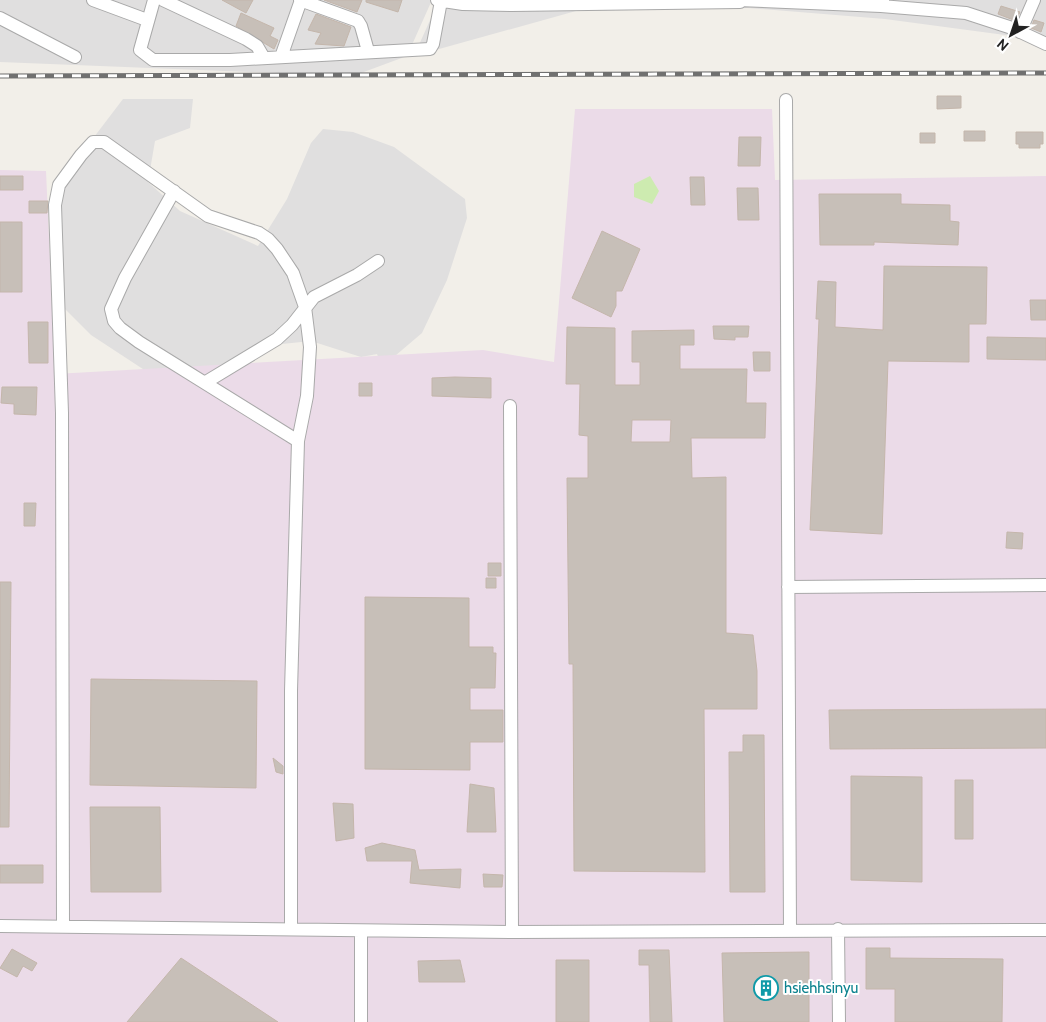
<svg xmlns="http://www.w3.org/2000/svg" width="1046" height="1022" viewBox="0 0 1046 1022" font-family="Cabin,sans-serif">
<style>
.residential{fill:#e0dfdf}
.industrial{fill:#ebdbe8}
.grass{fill:#cdebb0}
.building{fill:#c7bfb8;stroke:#c4b6ab;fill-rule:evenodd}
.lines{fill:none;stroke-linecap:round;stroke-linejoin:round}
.minor-casing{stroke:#a9a9a9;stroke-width:14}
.minor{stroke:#fff;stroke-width:12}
.rail-casing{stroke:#707070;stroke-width:5}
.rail{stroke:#fff;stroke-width:3;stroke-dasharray:9;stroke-linecap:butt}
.labels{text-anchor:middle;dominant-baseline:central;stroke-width:4;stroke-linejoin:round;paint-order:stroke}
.culture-label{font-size:15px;fill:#0d838f;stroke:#fff;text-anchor:start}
</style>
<rect width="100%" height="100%" fill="#f2efe9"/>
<path class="residential" d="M0,0H432L407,56L353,76L0,62Z
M439,0H1046V43L1020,37L885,19L748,8L576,11L414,56Z
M123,99H193L190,128L155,141L148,182L180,211L258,246L287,199L311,143L323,129L353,132L394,147L465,199L467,218L447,280L422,333L382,367L377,354L361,357L311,341L282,344L188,378L152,375L91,335L61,305L56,187Z"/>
<path class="industrial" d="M575,109H772L775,180L1046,176V1022H0V170L46,171L55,374L483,350L554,362Z"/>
<path class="grass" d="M650,176L659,191L652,204L634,197V184Z"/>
<path class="building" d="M222,0H253L246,13Z
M324,0H362L357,12Z
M366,0H402L398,12L366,2Z
M1001,6L1020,12L1016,21L998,14Z
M241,13L274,28L270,36L278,40L274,49L236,26Z
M316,14L351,27L344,46L315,44L321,33L308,30Z
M1034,20L1044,23L1041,32L1031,28Z
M937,96H961V108L937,109Z
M964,131H985V141H964Z
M1016,132H1043V144H1040V148H1019V144H1016Z
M920,133H935V143H920Z
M739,137H761L760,166H738Z
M0,176H23V190H0Z
M690,177H704L705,205H691Z
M737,188H758L759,220H738Z
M819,194H901V204L950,205V221L959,222L958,245L874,242V245H820Z
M29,201H48L47,213H29Z
M0,222H22V292H0Z
M602,231L640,249L622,291H616V306L611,317L572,298Z
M884,266L987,267L986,324H969V362L888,361L882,534L810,530L819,319H816L818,281L836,282L835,327L883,330Z
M1030,300H1046V320H1031Z
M28,322H48V363H29Z
M713,326H749L748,337H735V340L714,339Z
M567,327L615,328V385H640V362H632V331L694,330V345H680V369H747L746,403H766L765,438H691L692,478L726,477V633L753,635L757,671V709H704L705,872L574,871L573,664H569L567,478H588V436L579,435L580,384H566ZM632,420H671L670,442H631Z
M987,337L1046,338V360L987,359Z
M753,352H770V371H754Z
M455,377L491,378V398L432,396V378Z
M359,383H372V396H359Z
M2,387H37L36,415L14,414V404L1,403Z
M24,503H36L35,526H24Z
M1007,532L1023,533L1022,549L1006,548Z
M488,563H501V576H488Z
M486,578H496V588H486Z
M0,582H11L9,827H0Z
M365,597L469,598V647H493V653H496L495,688H470V710H503V742H470V770L365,769Z
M91,679L257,681L256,788L90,785Z
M1046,709V748L830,749L829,710Z
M743,735H764L765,892H730L729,752H743Z
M273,758L283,766V774L276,772Z
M851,776L922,777V882L851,880Z
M955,780H973V839H955Z
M470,784L494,788L496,832H467Z
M333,803L353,804L354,838L336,841Z
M90,807H160L161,892H91Z
M382,843L415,850L419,870L461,869L460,888L410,883L412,861H367L365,848Z
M0,865H43V883H0Z
M483,874L503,875L502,887H484Z
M866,948H890V958L1003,959L1002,1022H895V989H866Z
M12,949L37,963L32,971L23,966L17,977L0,968Z
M639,950H669L672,1022H650L649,965H639Z
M809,952V1022H724L722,953Z
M181,958L278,1022H127Z
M460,960L465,982H419L418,961Z
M556,960H589V1022H556Z"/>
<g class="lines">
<defs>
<path id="minor" d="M93,0L147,20
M154,0L140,50L153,60H230L430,49L433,44L441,1
M163,0L246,39L257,46L264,58
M300,0L358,21L361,26L368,51
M437,0L463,4L512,5L740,2
M738,0L881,6
M883,0L881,6L966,13L1012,28L1046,44
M0,18L75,57
M1020,32L1034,0
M281,57L301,0
M786,100L790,929
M174,191L125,278L111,309L114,321L120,328L139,342L298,441
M206,382L277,339L292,325L314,297L357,275L378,261
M510,406L512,932
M788,587L1046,585
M0,926L512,932L1046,930
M63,926L62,413L55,205L59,185L81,155L93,142H104L208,216L259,233L268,239L277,249L293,273L305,307L310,347L307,396L298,441L291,691V929
M838,929L839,1022
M361,1022V931"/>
</defs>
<use href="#minor" class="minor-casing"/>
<use href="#minor" class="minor"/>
<defs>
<path id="rail" d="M0,76L1046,73"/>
</defs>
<use href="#rail" class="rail-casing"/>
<use href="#rail" class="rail"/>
</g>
<defs>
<symbol id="building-ring" viewBox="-11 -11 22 22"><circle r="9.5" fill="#fff" stroke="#0f9aa8" stroke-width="1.5"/><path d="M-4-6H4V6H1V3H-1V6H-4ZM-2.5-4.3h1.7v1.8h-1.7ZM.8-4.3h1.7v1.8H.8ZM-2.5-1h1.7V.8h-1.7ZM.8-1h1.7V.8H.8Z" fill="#0f9aa8"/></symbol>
</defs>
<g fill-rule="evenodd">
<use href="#building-ring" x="752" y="974" width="28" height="28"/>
</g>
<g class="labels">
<g class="culture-label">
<text x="784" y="988">hsiehhsinyu</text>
</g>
</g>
<g transform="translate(1011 35) rotate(220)" stroke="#ffffff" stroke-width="4" paint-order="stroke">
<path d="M0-4L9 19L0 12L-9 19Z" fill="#222222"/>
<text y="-8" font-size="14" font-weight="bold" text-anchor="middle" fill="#222222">N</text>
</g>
</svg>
